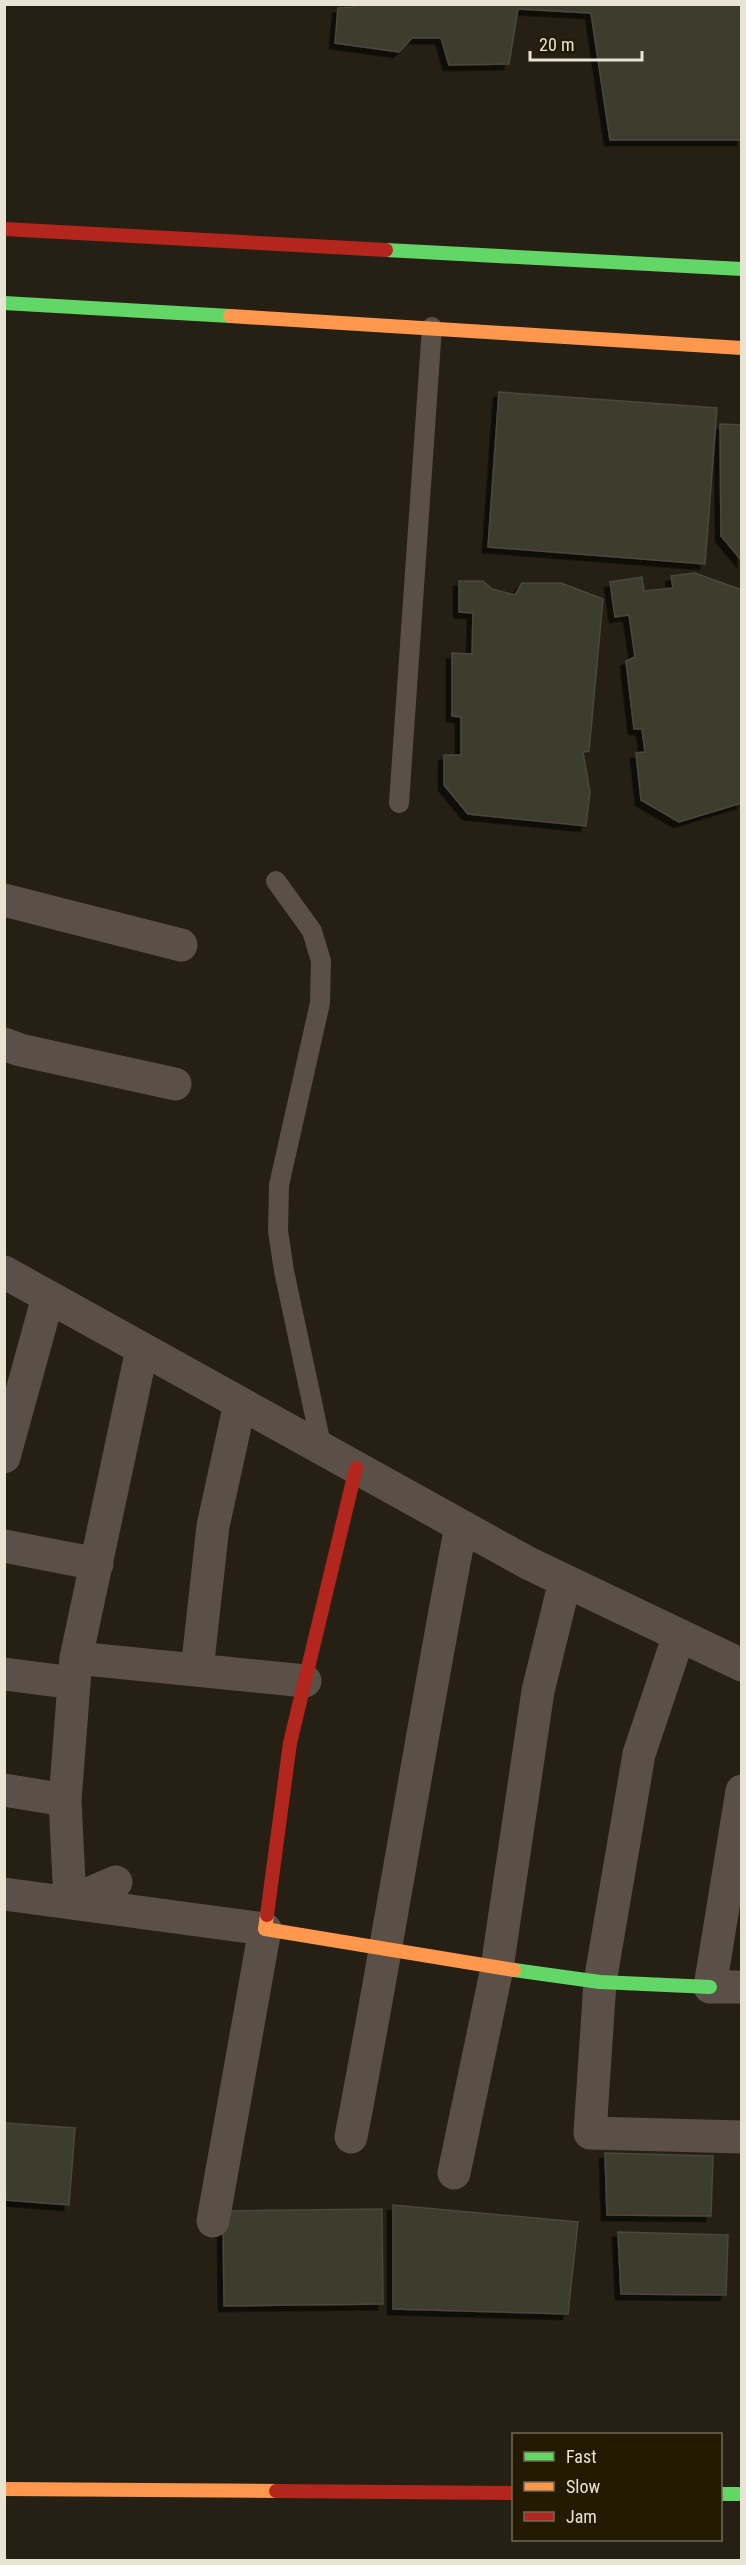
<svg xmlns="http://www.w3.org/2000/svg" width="746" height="2565" viewBox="0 0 746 2565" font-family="'Roboto Condensed',sans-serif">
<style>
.building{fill:#3d3c2f;stroke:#48483d;stroke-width:1.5;filter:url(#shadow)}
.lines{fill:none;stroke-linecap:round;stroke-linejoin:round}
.lane{stroke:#5a5047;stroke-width:20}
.street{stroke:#5a5047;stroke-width:33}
.fast{stroke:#63d668;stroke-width:14}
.slow{stroke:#ff974d;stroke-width:14}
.jam{stroke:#b3261e;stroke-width:14}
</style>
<defs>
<filter id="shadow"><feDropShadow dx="-5.5" dy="5.5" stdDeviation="0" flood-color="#0009"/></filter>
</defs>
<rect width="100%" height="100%" fill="#252013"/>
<path class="building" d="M353,4H742V140H610L591,13L518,9L509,64L449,65L441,38H412L399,52L335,43L338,8L353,7Z
M499,392L717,408L705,564L488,547Z
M720,424L742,425V561L721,536Z
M695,573L742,590V803L679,822L641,800L636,753L645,752L642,729H634L626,661L635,657L629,615L615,617L610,582L642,577L644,591L673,588L671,576Z
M459,581H483L492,589L515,595L522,583H561L603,599L589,751L583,752L590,792L586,826L468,814L444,785V755H461V717L452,716V653L472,654L473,613L459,612Z
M4,2123L75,2128L69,2205L6,2200Z
M605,2153L713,2156L711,2216L607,2215Z
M393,2205L578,2222L568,2314L393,2309Z
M382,2209L383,2304L224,2306L223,2211Z
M618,2232L728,2235L726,2295L621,2294Z"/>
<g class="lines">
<path class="lane" d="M399,803L432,327
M276,881L312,931L321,961L320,1003L279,1185L278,1231L284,1271L322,1449"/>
<path class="street" d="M4,900L181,945
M4,1044L20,1050L175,1084
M4,1272L528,1563L742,1665
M4,1457L48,1297
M4,1546L97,1564
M679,1635L639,1754L600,1982L590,2133L742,2137
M76,1658L305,1681
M197,1670L213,1526L240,1403
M4,1674L74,1683
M4,1790L65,1800
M742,1791L710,1987H742
M116,1882L70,1902L65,1800L76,1658L142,1349
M4,1894L265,1929L213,2221
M351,2137C390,1933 422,1729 461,1526
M454,2173L497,1968L538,1691L565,1581"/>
<path class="fast" d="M386,250L742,269
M4,303L230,316
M514,1970L600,1982L710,1987
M720,2494H742"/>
<path class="slow" d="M230,316L742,348
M267,1915L265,1929L514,1970
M4,2489L276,2491"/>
<path class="jam" d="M4,229L386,250
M267,1915L290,1743L356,1468
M276,2491L514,2493"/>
</g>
<rect width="746" height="2565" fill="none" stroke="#e9e3d4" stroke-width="12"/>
<rect x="512" y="2433" width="210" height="108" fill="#231a02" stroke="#726a56" stroke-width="1.5"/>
<rect x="524" y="2452" width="30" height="9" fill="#63d668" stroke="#726a56" stroke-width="1.5"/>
<text x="566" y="2463" font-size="18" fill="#e9e3d4">Fast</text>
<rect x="524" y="2482" width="30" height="9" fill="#ff974d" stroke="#726a56" stroke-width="1.5"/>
<text x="566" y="2493" font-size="18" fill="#e9e3d4">Slow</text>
<rect x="524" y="2512" width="30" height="9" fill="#b3261e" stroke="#726a56" stroke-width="1.5"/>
<text x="566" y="2523" font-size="18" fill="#e9e3d4">Jam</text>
<path d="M530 51v9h112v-9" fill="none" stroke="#e9e3d4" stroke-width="3"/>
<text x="539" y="51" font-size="18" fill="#e9e3d4" stroke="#231a02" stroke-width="4.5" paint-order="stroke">20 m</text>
</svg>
